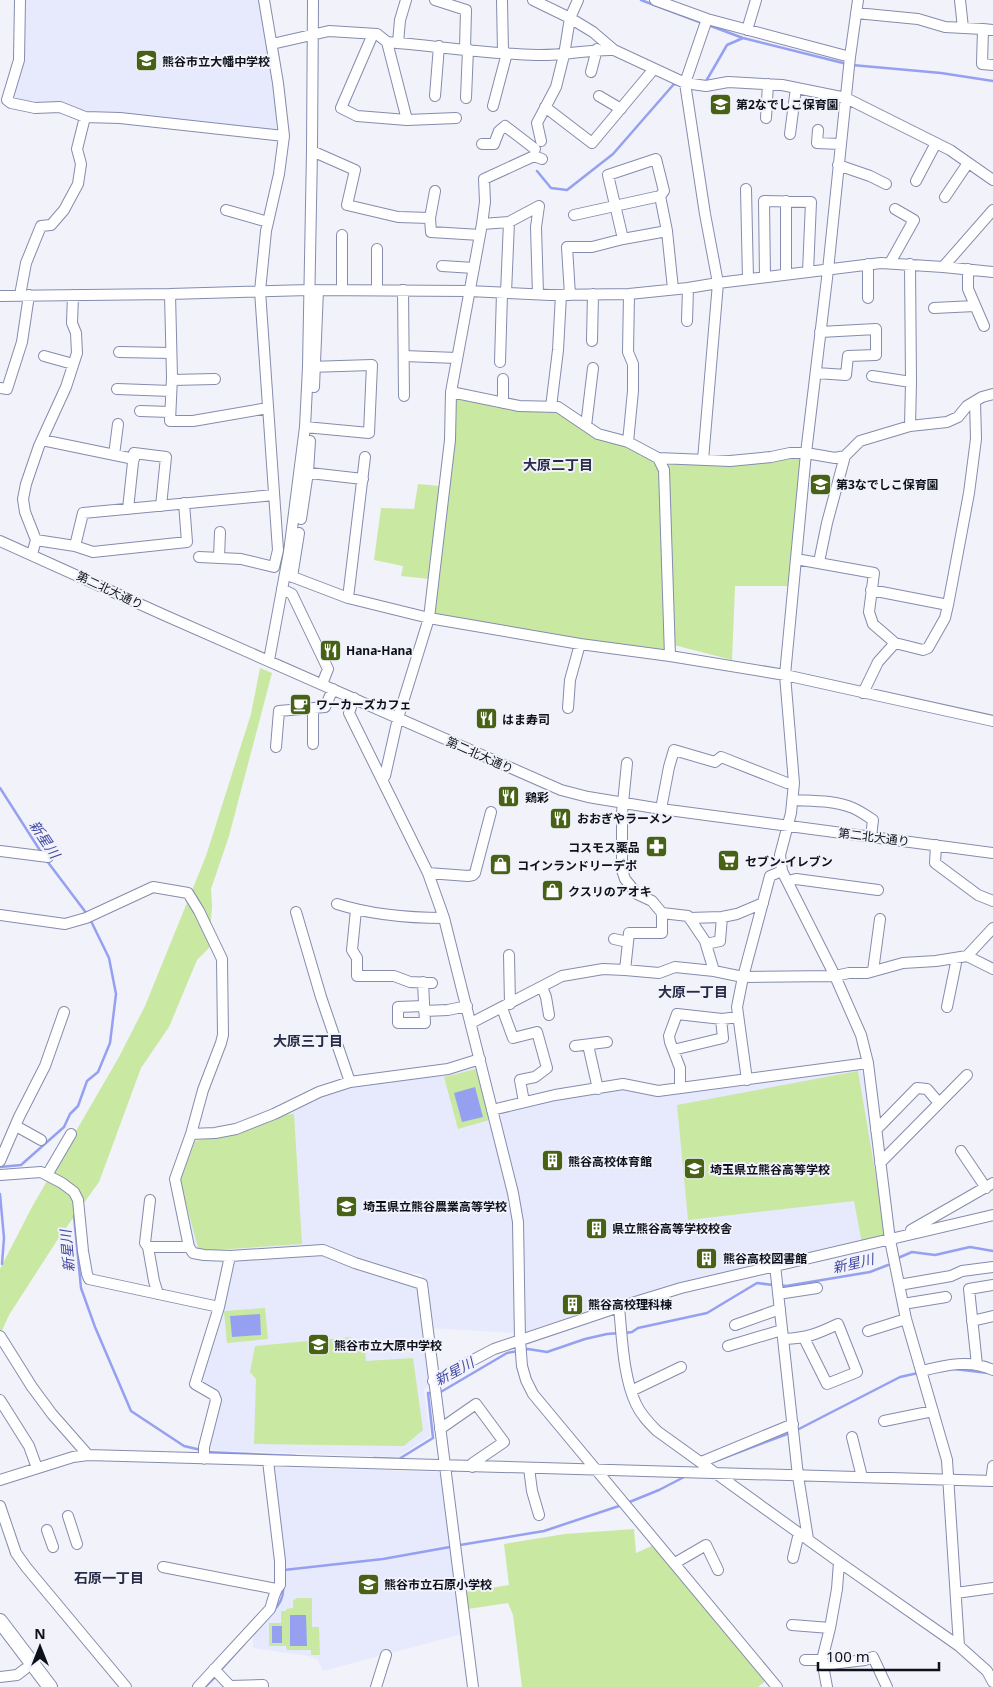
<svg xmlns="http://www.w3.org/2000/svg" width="993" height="1687" viewBox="0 0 993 1687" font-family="'Noto Sans','Noto Sans JP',sans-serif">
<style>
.built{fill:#e6eafc}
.green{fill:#c9e8a2}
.water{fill:#95a1f0}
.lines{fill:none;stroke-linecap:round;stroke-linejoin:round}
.stream{stroke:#95a1f0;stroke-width:2.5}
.minor-casing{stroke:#858cad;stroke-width:12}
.highway-casing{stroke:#858cad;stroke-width:16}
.minor{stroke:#fff;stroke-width:10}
.highway{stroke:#fff;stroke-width:14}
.labels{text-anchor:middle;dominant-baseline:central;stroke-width:4;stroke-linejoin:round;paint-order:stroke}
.poi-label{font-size:12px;font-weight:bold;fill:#0e111c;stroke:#f1f2fa;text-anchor:start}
.street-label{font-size:12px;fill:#0e111c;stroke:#f1f2fa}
.neighbourhood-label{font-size:14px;font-weight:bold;fill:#272b46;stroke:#f1f2fa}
.water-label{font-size:14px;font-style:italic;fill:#4248a3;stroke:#f1f2fa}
</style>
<rect width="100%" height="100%" fill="#f1f2fa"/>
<path class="built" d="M22,0H260L275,97L276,129L273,130L85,112L30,104L13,99V95L22,68Z
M474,1064L478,1066L507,1187L514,1226L516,1333L430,1328L422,1274L399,1273L323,1246L196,1251L193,1248L179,1179L194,1138L321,1096L364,1084Z
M858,1066L864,1075L886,1232L882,1238L778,1261L650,1292L525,1333L522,1224L498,1115L561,1099L610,1091L624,1090L648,1093L701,1092Z
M322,1254L418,1286L430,1386L424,1389L430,1436L398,1457L207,1450L221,1397L199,1383L232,1258Z
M272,1467L438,1472L442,1476L462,1634L323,1671L318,1660L309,1656L253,1648V1634L280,1599L282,1568Z"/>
<path class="green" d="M454,399L521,410H555L653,461L661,471L668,653L432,615Z
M802,456L788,586H735L732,660L674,645L667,462Z
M418,484L440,486L430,579L401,576L403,566L374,560L381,508L414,509Z
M260,668L272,673L229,836L211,889L212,906L209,948L197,960L169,1027L141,1068L99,1182L58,1239L9,1315L0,1335V1269L32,1207L119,1057L145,1006L206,856L251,714Z
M476,1069L489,1120L458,1129L444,1077Z
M858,1071L886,1236L862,1243L854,1201L688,1220L677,1105Z
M294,1114L302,1244L199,1251L180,1182L195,1141L240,1133L283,1115Z
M265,1308L268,1339L227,1343L224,1311Z
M351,1337L353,1342L364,1341L366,1361L413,1358L423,1430L404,1446L254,1444L256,1379L250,1372L255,1346Z
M634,1529L636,1553L654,1545L766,1681L758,1687H522L513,1615L508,1603L468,1609L465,1592L509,1585L504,1544L565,1534Z
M296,1598H312V1627H319L320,1655H311V1650H287L286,1646H269V1623H281V1611H286V1609L293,1608V1600L296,1599Z"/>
<path class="water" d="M475,1087L483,1117L462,1122L454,1093Z
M260,1314L261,1335L232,1337L230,1316Z
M290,1615H306L307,1646H290Z
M272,1626H282V1643H272Z"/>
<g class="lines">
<path class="stream" d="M641,0L702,23
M708,25L743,38L847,64
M852,65L941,73L993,81
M705,83L727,45L743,38
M537,171L551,188L567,190L613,154L674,84L680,85
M0,788L41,852
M47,861L87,914
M0,1167L21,1165L64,1127L70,1114L78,1106L87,1081L98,1072L110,1043L116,994L109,958L90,919
M0,1194L4,1238L2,1264
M74,1216L81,1288L95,1327L131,1411L184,1446L201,1450
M898,1258L912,1252L935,1255L970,1247L993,1251
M779,1285L786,1286L870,1272L888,1265
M625,1333L632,1332L638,1328L707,1313L757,1283L773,1285
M523,1350L528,1349L547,1352L585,1339L607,1334L620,1333
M954,1369L988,1373
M439,1393L507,1353L518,1351
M795,1431L900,1377L918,1373
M206,1452L296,1456
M374,1458L399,1459L433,1438L428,1393H434
M718,1460L790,1433
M627,1503L659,1490L686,1476
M460,1545L544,1531L622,1505
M284,1570L383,1559L450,1547
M274,1610C280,1604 284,1595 283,1586
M219,1672L244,1644
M205,1687L216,1676"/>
<defs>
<path id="minor" d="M20,0L19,60L7,100L11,103L35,108L60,107L85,117L120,118L284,136
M435,0L466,10L465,49
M502,0L503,52
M533,0L570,18L593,32L614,50L685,83L706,86L728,82L782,85L846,98L950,150L993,180
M655,0L707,19L850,57
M858,0L850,57L828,270L806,453L785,675L794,783L791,813L780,855L782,871L835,976L861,1035L868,1063L890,1240L906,1319L947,1460L959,1646
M960,0L963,28
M856,13L918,19L945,27L983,29
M747,30L756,0
M993,30L983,29L982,64L993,65
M373,34L341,108L357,116L407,120L456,118
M387,42L407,120
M398,43L400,20L406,0
M272,44L329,31L377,34L387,42C437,46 487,54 537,55C563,56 588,49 614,50
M591,72L597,49
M435,96L439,46
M599,96L621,109
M466,98L468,49
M493,106L507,53
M545,107L592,143L653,70
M766,118L768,84
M818,130L817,143L840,144
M790,134L796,88
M541,141L537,123L556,87L564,55L570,18L578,0
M482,144H494L499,131L505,126L535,149
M312,151L355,170L347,205L398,217L430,218
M838,165L870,176L886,184
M916,181L936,143
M746,189L748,279
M435,191L430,218L431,232L480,235
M945,197L968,163
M786,201V275
M226,210L268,222
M574,215L660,196
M482,224L509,222L539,206L536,227L538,294
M342,235V290
M623,239L667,231
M890,263L914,220L895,209
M442,266L474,268
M943,267L993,210
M968,269V289L984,326
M765,277L764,201L811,202L808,272
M377,290V249
M403,290L404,396
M506,293L509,222
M170,294L172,377L170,421H193L268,408
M629,294L628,352L633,364V391L628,442L658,458L664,470L670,656
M20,295L26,263L41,226L51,225L64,210L78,184L81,164L77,149L85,117
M570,295L567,247H592L623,239L608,175L656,159L664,191L660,196L667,231L673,289
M0,296L170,294L309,290L469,291L550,295L629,294L688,288L718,283L881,263L943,267L993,272
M868,298V264
M934,308L975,306
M687,321L688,288
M592,341L593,294
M119,352L171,353
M44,356L73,364
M404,356L457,358
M500,362L502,293
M816,373L846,375L848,356L876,355V329L820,332
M872,376L911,382
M172,380L215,379
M314,387L318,290
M0,388L7,389L22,342L29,295
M117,389L171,391
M451,392L519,406L558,407L598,434L628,442
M503,403V379
M551,407L558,350L561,295
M140,411L170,412
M586,426L593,368
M910,426L911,382L910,264
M305,427L369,433L372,365L309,367
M42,440L134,459
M114,455L118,424
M658,458L730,461L771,457L790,453H806L835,458L845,456L860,441L910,426L947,422L958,417L967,406L982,397L993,394
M703,460L718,283L705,214L685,83L707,19
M301,472L363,479
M128,509L134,453L166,457L161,506
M301,519L308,472L310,441
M36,540L75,546L93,552L187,542L184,503
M0,541L164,615L561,790L588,797L661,809L993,853
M75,546L83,513L274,495
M32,554L36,540L25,512L23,499L26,484L39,446L66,387L77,353L76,333L72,323L73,295
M199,557L241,559L274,567L278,550L277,536L260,291L266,231L279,174L284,136L278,83L264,0
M219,558L220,532
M796,559L874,573L869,612L873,624L895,643
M819,562L827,523L845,456
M285,574L348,598L429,618L580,644L670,656L785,675L993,721
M292,577L299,533
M282,589L292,594L328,669L322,684
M871,590L948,605
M348,598L365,457
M269,660L289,552L305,427L308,367L312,151L313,0
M863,693L878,662L895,643L923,650L928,648L945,618L948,605L969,493L976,439L975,401
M354,698L349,713L428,873L444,918L513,1193L518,1222L520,1340L522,1366L526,1380L533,1394L777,1687
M568,708L570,680L580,644
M313,709V744
M276,747L279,711L325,707L333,689
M627,763L622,813V870L625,879L637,894L652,901L662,913L688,916L705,941L714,971
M382,778L385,776L398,718L429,618L450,440L451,392L482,224L485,202L484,179L534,156L542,159
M793,800C813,801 834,800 853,808C860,811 867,816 873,820L871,837
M661,809L669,767L674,750L715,762L721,757L787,783H794
M936,845L935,863L978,895L993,901
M0,851L48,857
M428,873L468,876L473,875L475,873L491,812
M788,881L796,879L878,890
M337,904C372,915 407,918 444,918
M356,910L352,950L357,958V976H394L410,982L432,983
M296,912L321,997L350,1082
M0,915L65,924L86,918L153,887L188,893L199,911L222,959L223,1035L221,1043L203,1090L191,1134L175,1179L189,1247L193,1253L204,1255L230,1256L323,1250L355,1263L422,1284L473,1687
M689,918L722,917L737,914L763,903
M614,939L628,942
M706,944L720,941L722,917
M509,955L510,1004
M967,956L993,969
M625,970L629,933H662V913
M873,971L880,919
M423,982L425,1023H398V1007L424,1006
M542,987L546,997L549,1015
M947,1007L957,958
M502,1008L513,1038L537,1032L547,1068L535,1077L520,1080L524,1102
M424,1011L448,1010L467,1006
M471,1023L562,976L603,969L625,970L659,973L675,967L714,971L743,977L835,976L849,973H867L903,963L936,961L967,956L993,928
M588,1045L598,1089
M575,1046L607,1042
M673,1050L723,1038L721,1019
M747,1080L737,1007L743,977L770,876L782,871
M680,1088V1068L670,1042L669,1036L677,1014L722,1019L738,1017
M492,1110L555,1095L623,1084L658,1091L868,1063
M16,1126L41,1140
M876,1130L917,1088L927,1089L939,1103
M191,1134L215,1133L236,1129L274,1114L319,1092L350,1082L448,1069L480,1059
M961,1151L986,1188
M0,1161L19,1117L45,1066L64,1012
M880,1163L967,1075
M0,1175L41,1172L62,1183L74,1192L78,1200L83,1251L87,1274L89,1279L219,1307
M47,1175L71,1134
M911,1230L993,1183
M148,1247L145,1243L150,1200
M775,1265L798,1476L808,1539
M899,1285L951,1276L962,1271L993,1267
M158,1294L154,1281L148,1247H189
M778,1294L817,1288
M903,1304L946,1297
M619,1307C622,1336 623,1377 636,1404C641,1415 649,1423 657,1431L839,1562L959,1646L987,1671L993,1682
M972,1321L993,1316
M735,1325L780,1309
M868,1331L906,1319
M0,1336L32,1387L52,1414L88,1455
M784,1339C807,1338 817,1334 838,1324L857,1372L827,1384L804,1338
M728,1346L782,1330
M977,1365L969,1289L993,1285
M922,1371C945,1365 971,1359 993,1370
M433,1381L494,1349L619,1307L681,1288L993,1215
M631,1391L681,1367
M0,1400L29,1446L37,1468
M884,1421L933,1411
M440,1429L476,1404L504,1442L473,1463L472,1467
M852,1437L862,1477
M204,1459V1447L216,1400L214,1395L195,1384L219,1307L230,1256
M701,1462L793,1424
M529,1468L532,1491L539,1515
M0,1480L73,1457L88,1455L993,1481
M991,1481L993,1466
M0,1506L16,1553L26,1567L126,1687
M68,1516L77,1544
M47,1530L53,1547
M793,1558L799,1533
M675,1563L706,1545L718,1570
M163,1567L276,1589
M956,1593L993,1588
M792,1625L830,1628
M805,1660H822
M823,1665L865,1660L873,1657L887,1687
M214,1669L230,1686L263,1685V1687
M0,1677L17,1675L25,1669
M198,1687L270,1609C273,1601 274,1591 280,1585V1561L268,1461
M376,1687L386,1655
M827,1687L822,1660L830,1628L837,1589L839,1562"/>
<path id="highway" d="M0,1621L50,1687"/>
</defs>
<use href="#minor" class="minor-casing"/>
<use href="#highway" class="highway-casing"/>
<use href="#minor" class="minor"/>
<use href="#highway" class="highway"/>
</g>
<defs>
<symbol id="school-square" viewBox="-11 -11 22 22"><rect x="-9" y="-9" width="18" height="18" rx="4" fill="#476214" stroke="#f1f2fa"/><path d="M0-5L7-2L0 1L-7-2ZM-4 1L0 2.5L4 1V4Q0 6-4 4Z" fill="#fff"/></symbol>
<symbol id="restaurant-square" viewBox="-11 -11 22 22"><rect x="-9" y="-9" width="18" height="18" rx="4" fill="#476214" stroke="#f1f2fa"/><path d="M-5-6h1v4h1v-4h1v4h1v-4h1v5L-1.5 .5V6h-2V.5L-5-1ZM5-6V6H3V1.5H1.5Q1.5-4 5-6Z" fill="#fff"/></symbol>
<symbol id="cafe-square" viewBox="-11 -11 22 22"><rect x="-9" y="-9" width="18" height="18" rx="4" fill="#476214" stroke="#f1f2fa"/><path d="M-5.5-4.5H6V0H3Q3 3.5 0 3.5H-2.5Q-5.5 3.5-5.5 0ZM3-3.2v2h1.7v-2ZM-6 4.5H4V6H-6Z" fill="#fff"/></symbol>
<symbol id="pharmacy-square" viewBox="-11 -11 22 22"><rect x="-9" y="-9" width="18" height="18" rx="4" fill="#476214" stroke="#f1f2fa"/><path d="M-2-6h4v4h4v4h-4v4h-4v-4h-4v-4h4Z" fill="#fff"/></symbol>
<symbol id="supermarket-square" viewBox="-11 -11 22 22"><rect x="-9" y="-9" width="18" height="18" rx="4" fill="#476214" stroke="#f1f2fa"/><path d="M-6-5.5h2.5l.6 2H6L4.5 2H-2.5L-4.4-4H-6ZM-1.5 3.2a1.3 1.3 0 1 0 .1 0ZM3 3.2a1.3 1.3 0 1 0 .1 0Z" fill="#fff"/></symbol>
<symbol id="shop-square" viewBox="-11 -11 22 22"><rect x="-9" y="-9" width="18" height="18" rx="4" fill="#476214" stroke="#f1f2fa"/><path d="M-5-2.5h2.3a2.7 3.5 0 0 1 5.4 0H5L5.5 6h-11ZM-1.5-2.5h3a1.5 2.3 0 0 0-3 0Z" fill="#fff"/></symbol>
<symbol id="building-square" viewBox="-11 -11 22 22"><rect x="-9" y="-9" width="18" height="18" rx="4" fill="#476214" stroke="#f1f2fa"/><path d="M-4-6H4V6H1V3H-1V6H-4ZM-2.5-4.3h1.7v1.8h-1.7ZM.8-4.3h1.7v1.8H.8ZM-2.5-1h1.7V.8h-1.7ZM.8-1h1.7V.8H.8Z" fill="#fff"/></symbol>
</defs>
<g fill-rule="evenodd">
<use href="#school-square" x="134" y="48" width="25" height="25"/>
<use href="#school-square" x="708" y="92" width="25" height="25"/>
<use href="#school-square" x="808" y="472" width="25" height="25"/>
<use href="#restaurant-square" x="318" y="638" width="25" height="25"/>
<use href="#cafe-square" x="288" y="692" width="25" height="25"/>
<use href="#restaurant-square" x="474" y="706" width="25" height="25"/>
<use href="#restaurant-square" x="496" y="784" width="25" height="25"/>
<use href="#restaurant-square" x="548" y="806" width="25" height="25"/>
<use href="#pharmacy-square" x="644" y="834" width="25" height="25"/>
<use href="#supermarket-square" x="716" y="848" width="25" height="25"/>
<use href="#shop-square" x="488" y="852" width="25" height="25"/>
<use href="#shop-square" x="540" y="878" width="25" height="25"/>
<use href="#building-square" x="540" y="1148" width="25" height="25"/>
<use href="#school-square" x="682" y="1156" width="25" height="25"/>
<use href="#school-square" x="334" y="1194" width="25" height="25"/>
<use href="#building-square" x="584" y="1216" width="25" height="25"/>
<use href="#building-square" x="694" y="1246" width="25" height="25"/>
<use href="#building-square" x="560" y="1292" width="25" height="25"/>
<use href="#school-square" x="306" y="1332" width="25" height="25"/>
<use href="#school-square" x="356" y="1572" width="25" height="25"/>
</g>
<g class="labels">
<g class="poi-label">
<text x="162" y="61">熊谷市立大幡中学校</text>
<text x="736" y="104">第2なでしこ保育園</text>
<text x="836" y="484">第3なでしこ保育園</text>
<text x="346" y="650">Hana-Hana</text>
<text x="316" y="704">ワーカーズカフェ</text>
<text x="502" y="719">はま寿司</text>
<text x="525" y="797">鶏彩</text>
<text x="577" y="818">おおぎやラーメン</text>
<text x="640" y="847" text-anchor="end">コスモス薬品</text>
<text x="745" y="861">セブン-イレブン</text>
<text x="517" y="865">コインランドリーデポ</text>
<text x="568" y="891">クスリのアオキ</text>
<text x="568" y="1161">熊谷高校体育館</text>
<text x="710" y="1169">埼玉県立熊谷高等学校</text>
<text x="363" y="1206">埼玉県立熊谷農業高等学校</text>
<text x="612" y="1228">県立熊谷高等学校校舎</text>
<text x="723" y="1258">熊谷高校図書館</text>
<text x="588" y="1304">熊谷高校理科棟</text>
<text x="334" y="1345">熊谷市立大原中学校</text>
<text x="384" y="1584">熊谷市立石原小学校</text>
</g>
<g class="street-label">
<text transform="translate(110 590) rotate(25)">第二北大通り</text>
<text transform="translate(480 755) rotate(24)">第二北大通り</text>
<text transform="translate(874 837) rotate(7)">第二北大通り</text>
</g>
<g class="neighbourhood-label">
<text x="558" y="464">大原二丁目</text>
<text x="693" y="991">大原一丁目</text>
<text x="308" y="1040">大原三丁目</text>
<text x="109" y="1577">石原一丁目</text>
</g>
<g class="water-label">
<text transform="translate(45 839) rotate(56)">新星川</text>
<text transform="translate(67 1251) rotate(-95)">新星川</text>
<text transform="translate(853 1263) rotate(-13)">新星川</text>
<text transform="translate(454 1371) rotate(-28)">新星川</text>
</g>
</g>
<g transform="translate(40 1647)" stroke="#f1f2fa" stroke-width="4" paint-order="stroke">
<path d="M0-4L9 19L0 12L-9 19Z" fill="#0e111c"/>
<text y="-8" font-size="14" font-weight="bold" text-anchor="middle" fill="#0e111c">N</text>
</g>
<path d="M818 1662v8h121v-8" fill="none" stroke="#0e111c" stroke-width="2.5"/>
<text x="826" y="1662" font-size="15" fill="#0e111c" stroke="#f1f2fa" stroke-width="4" paint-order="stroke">100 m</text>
</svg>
